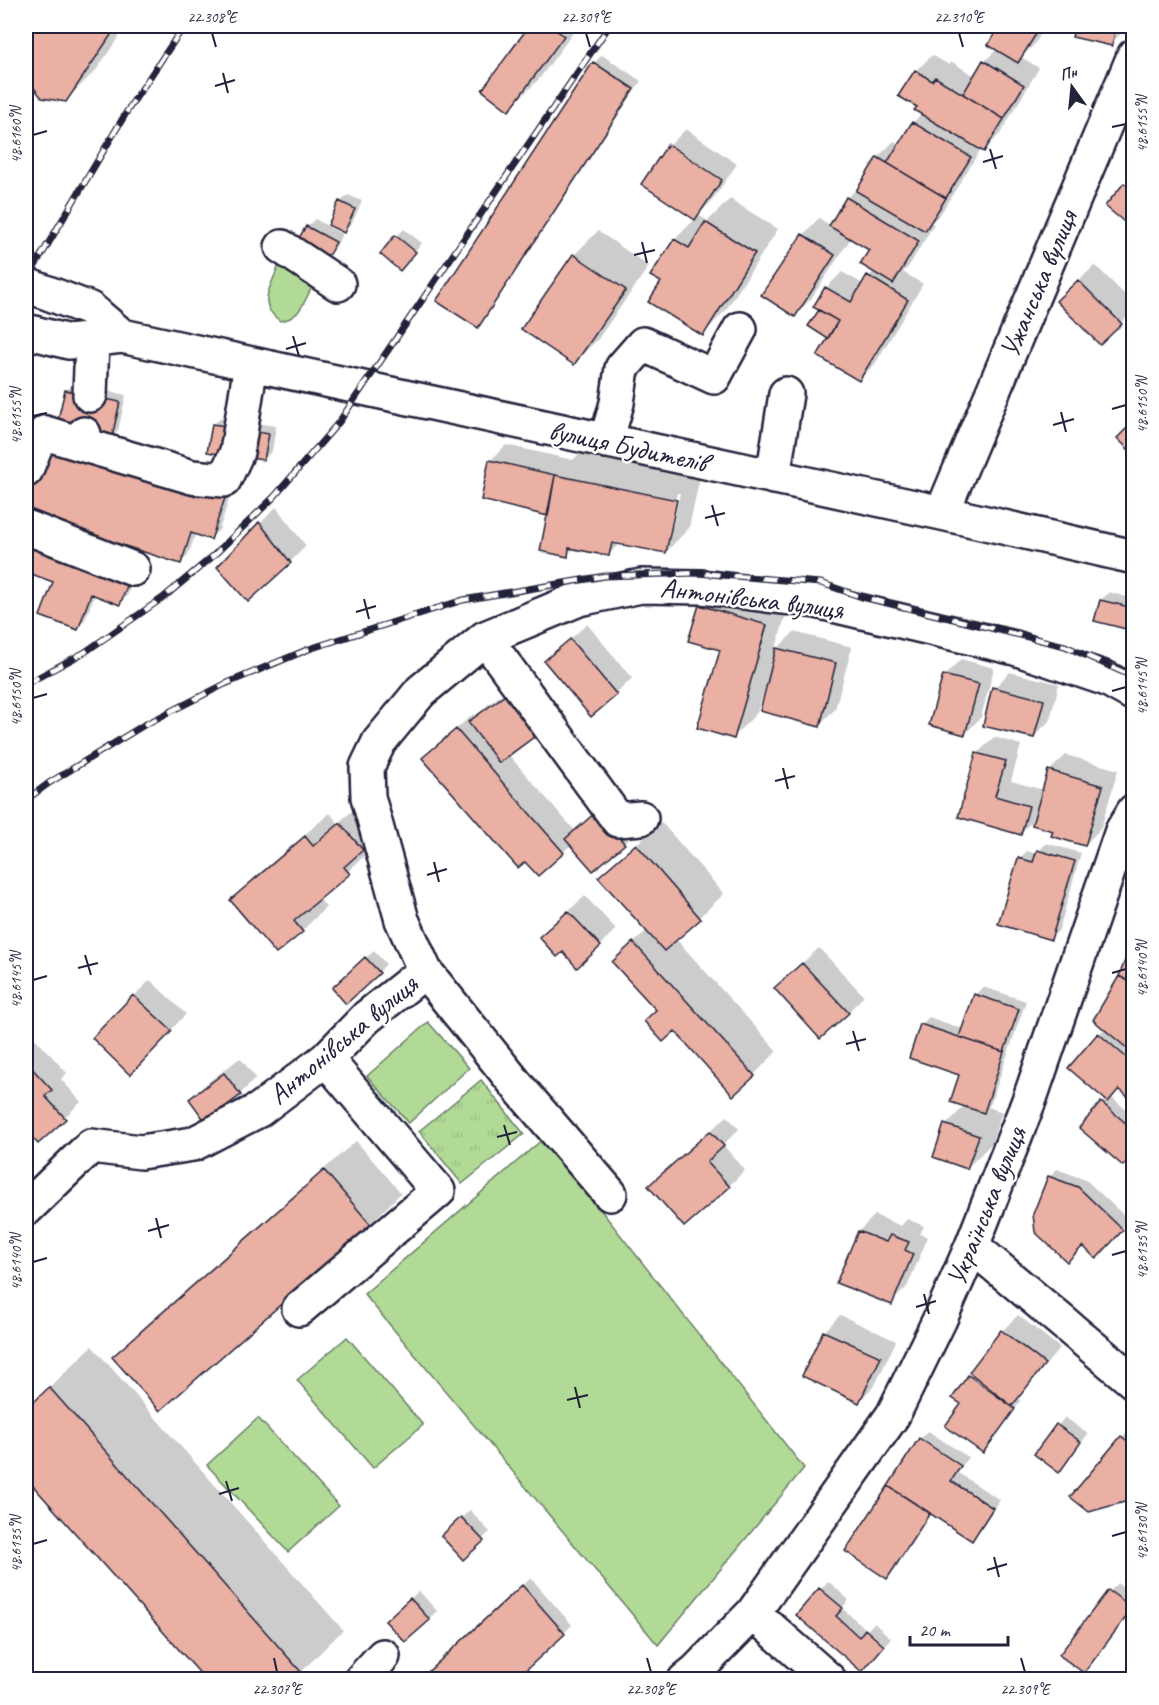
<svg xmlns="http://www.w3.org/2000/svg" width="1159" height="1705" viewBox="0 0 1159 1705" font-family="Caveat,sans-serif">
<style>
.green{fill:#b1da96;stroke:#6a7e68;stroke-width:1.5}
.park{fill:url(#park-tufts);stroke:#6a7e68;stroke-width:1.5}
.shadow{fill:#0003;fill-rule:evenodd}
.building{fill:#e9b0a3;stroke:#22223b;stroke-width:1.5}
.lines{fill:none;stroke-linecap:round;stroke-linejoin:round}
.minor-casing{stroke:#22223b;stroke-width:38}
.minor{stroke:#fff;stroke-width:33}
.rail-casing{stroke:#22223b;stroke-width:7}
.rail{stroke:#fff;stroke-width:4.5;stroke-dasharray:14;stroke-linecap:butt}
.ticks{fill:none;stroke:#22223b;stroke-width:2}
.labels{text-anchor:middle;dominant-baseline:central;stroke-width:5;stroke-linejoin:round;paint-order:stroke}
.street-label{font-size:28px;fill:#22223b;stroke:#fff}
.neatline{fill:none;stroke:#22223b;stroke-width:2}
.ticks-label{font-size:15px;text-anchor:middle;fill:#22223b}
</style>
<defs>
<pattern id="park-tufts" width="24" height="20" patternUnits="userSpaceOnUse" patternTransform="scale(1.5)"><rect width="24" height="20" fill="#b1da96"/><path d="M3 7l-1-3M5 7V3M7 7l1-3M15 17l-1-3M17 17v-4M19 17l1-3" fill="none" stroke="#98bb82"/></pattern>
</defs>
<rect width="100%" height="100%" fill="#fff"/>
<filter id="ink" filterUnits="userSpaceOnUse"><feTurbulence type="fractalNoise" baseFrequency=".0167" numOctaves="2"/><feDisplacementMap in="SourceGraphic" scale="12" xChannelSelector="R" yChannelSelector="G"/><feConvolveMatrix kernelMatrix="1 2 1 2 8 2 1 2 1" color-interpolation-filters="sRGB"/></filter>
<g filter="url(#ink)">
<path class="green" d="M279,265L312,287C303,303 301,318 280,321C255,303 272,286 279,265Z
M428,1022L469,1068L409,1123L367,1076Z
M544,1138L804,1468L658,1645L364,1294Z
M347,1337L423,1425L373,1468L297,1380Z
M258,1418L339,1506L288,1552L207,1465Z"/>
<path class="park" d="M481,1080L524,1134L462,1184L419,1131Z"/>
<path class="shadow" d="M28,26H126L97,69L66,100L27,77L26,51Z
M531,26H578L540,78L509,109L484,90Z
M985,26H1046L1034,45L1021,57L1039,68L1000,134L984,150L981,149L941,213L931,223L934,224L909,266L903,272L923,284L875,364L859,380L829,338L820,311L826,288L842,272L863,284L874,271L871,249L851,238L811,299L795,315L803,235L819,218L831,226L847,198L863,183L878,157L894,141L900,145L913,123L922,113L919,106L916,71L932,55L949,65L952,62L975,76L985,61L997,49V32Z
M1077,26H1128L1111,44L1074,36Z
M602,55L641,81L485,319L477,326L594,63Z
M686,129L737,164L711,202L698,215L708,221L730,199L778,229L726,310L703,334L663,282L675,239L695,219L643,184L670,145Z
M1134,156V166L1130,164Z
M1134,176V228L1107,206Z
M348,195L362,201L352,223L344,231L340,202Z
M315,219L342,234L336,247L328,254L307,227Z
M404,229L422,243L408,261L397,236Z
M598,231L649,266L598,339L574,363V255Z
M1095,265L1134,304V310L1100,343L1058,301Z
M74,383L126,395L118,431L111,439L66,391Z
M222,417L240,420L235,446L214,424Z
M261,424L276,426L272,451L264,459L253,432Z
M45,440L232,490L219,530L211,538L196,533L188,555L181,563L26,512V499Z
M506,445L573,460L581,452L700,477L689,528L666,552L620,543L608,555L574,548L567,555L549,514L490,461ZM677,493H680L673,526H670Z
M276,507L306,546L290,562L219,567Z
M26,525L138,567L127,596L119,603L95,594L85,620L77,628L55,581L26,570Z
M724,582L790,601L775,651L794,632L852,647L835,709L819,725L766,684L757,713L733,737L721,649L700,606Z
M1109,592L1134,599V629L1101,600Z
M587,624L632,678L616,694L546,661Z
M961,659L994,668L981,717L965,734L945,675Z
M1010,672L1059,684L1050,720L1034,737L994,688Z
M524,678L508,754L575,831L613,797L640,827L624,843L572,844L563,852L424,758L473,714L476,717L486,706Z
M994,737L1021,745L1011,781L1044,790L1049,771L1066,755L1118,770L1101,828L1085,845L1055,830L1036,818L1020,833L960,816L978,753Z
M365,800L372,849L319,898L326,907L302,931L232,900L256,876L330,813L338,823Z
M661,822L724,894L676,939L777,1051L754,1075L657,1010L614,962L647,930L600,877Z
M1046,843L1081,853L1059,930L1051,938L1019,859L1027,851L1037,854Z
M585,896L616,929L600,945L563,950L557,921Z
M1134,941V1100L1119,1088L1111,1097L1134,1116V1153L1102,1103L1106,1098L1099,1034L1105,1028L1120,976Z
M819,948L864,996L848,1012L792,972Z
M374,951L386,964L379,972L341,980Z
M150,980L186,1014L146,1057L94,1038Z
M983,987L1026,1001L991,1103L988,1107L1002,1112L991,1144L967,1168L946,1125L965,1105L961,1074L921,1025L929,1017L963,1029L975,995Z
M33,1036L67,1073L61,1079L81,1102L38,1142L26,1129V1043Z
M240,1058L256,1078L240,1094L191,1099L207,1083Z
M727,1116L739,1129L723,1145L745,1170L729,1186H650Z
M356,1141L401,1193L370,1224L160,1409L114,1357L145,1326Z
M1057,1169L1086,1180L1130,1221L1096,1257L1049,1177Z
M875,1215L901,1226L907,1219L924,1226L920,1234L928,1237L907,1287L891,1303L859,1231Z
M840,1315L896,1341L875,1385L859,1401L804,1376L824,1332Z
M1018,1315L1060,1348L1018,1398L1021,1401L983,1451L963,1403L969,1376L1002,1331Z
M92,1346L343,1630L301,1672L208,1680L26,1476V1411Z
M1065,1417L1088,1434L1059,1471L1036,1454Z
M1134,1425V1493L1122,1437Z
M928,1431L968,1457L958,1473L1000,1500L979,1532L972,1539L931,1513L895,1569L887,1577L920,1439Z
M470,1510L490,1532L463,1557L443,1536Z
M531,1578L572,1625L564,1633L513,1680H420Z
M828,1581L849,1600L842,1608L867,1630L874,1623L891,1638L869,1662L798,1615Z
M1117,1583L1134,1595V1608L1084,1671L1061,1654Z
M419,1591L437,1611L405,1640L395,1613Z"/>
<path class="building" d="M27,26H117L66,102L42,98L26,78Z
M529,26H551L564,36L509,111L482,90Z
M982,26H1041L1018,63L988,45L995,33Z
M1075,26H1116L1112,46L1072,37Z
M983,60L1024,85L1004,119L963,94Z
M593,62L634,89L478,328L436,301Z
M915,70L932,81L935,77L1004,119L984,152L914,110L917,107L898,96Z
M912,122L971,157L946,198L887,163Z
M668,144L722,180L695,220L641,184Z
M877,157L946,198L925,231L856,191Z
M1124,183L1134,191V230L1105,206Z
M846,197L919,241L893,284L860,264L869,250L829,226Z
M339,201L355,209L344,233L328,225Z
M705,222L755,253L703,336L648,302L661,282L650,276L674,239L689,248Z
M306,226L336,242L328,256L298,240Z
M802,234L835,255L795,317L761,295Z
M395,235L416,252L400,271L380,254Z
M573,254L626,290L574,365L521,329Z
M867,275L908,300L859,381L817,356L838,321L813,307L825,287L851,302Z
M1078,280L1122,324L1100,345L1056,301Z
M819,310L838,321L828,339L808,326Z
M65,390L120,402L111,441L56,428Z
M1134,421V455L1117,438Z
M212,424L233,427L228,456L207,452Z
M252,431L269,434L264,460L248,458Z
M44,439L225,498L211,540L191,533L181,564L26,514V494Z
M489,460L555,475L548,516L481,500Z
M555,475L677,500L666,553L612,543L609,556L569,548L568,557L540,551Z
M259,522L291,563L248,602L217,567Z
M26,535L131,575L120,605L91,594L78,630L40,616L53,582L26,572Z
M1100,600L1134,608V631L1094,621Z
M699,605L767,625L734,739L697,728L720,650L688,641Z
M570,639L617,695L591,717L544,661Z
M776,648L836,663L820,727L760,711Z
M943,675L979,684L965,735L929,725Z
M992,687L1044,700L1034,738L983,726Z
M508,693L538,734L499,763L468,722Z
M456,729L564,853L538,876L525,862L518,868L422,758Z
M976,753L1006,761L995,796L1029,806L1021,835L958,817Z
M1048,770L1103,786L1085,846L1051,836L1053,831L1032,825Z
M596,812L625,844L593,871L565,839Z
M340,823L363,850L344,867L350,874L294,921L303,932L276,954L230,900L305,836L313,846Z
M636,844L701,919L664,951L598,877Z
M1037,850L1075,861L1051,940L998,924L1018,858L1033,862Z
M568,911L601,946L577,968L563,952L557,957L539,937Z
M1134,937V984L1119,976Z
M633,942L755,1076L733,1096L675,1031L663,1042L644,1021L656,1010L612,962Z
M365,957L380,973L346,1004L332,988Z
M802,963L849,1013L820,1039L774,988Z
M1119,976L1134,984V1054L1093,1020Z
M974,994L1019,1009L1004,1052L959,1037Z
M133,995L172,1031L130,1075L92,1038Z
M920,1024L1004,1052L984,1113L950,1102L959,1075L909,1058Z
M1098,1033L1134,1064V1102L1119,1089L1108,1102L1068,1068Z
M26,1062L52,1090L45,1096L66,1119L38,1144L26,1131Z
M224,1073L241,1095L205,1121L189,1099Z
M1101,1102L1134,1130V1153L1123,1166L1079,1128Z
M944,1124L979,1136L967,1169L933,1157Z
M710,1131L724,1146L707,1162L730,1187L684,1227L648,1186Z
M324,1170L371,1225L160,1411L112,1357Z
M1048,1176L1078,1187L1123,1230L1096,1259L1083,1246L1067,1262L1035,1232L1033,1214Z
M858,1231L886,1242L890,1235L909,1242L905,1250L913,1254L892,1305L836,1283Z
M1001,1330L1045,1364L1012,1406L969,1372Z
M823,1331L881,1357L859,1403L802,1376Z
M968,1375L1015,1409L983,1453L945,1426L961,1404L952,1398Z
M49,1387L302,1673L295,1680H206L26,1478V1410Z
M1056,1424L1081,1442L1059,1473L1034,1454Z
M1121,1436L1134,1446V1494L1128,1501L1089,1512L1070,1497Z
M919,1438L961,1466L951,1481L993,1508L972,1541L888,1486Z
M888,1486L930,1513L887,1579L845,1551Z
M461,1517L484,1541L463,1560L441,1536Z
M522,1585L565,1634L515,1680H419Z
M819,1588L843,1608L836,1616L859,1637L865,1629L884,1646L862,1672L796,1615Z
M1108,1590L1133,1608L1084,1673L1059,1655Z
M410,1598L430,1620L405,1642L385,1621Z"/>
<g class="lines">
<defs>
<path id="minor" d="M282,247L338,284
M32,287L90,309L122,336
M26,331L69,342L122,336L942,513L1134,557
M90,395L92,340
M606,441L617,403L622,368L643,344L714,377L740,329
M81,444L192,477L224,480L237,452L251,364
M26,470L38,440L45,433L81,444L84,434
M773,477L786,394
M942,513L1134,56
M26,527L133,569
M485,638L618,820L641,818
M425,971L519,1088L610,1194
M26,1209L91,1146L141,1152L193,1144L259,1110L326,1059L367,1017L425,971L402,920L368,797L367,767L379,742L421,691L485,638L579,599L641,586L702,587L816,601L1015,648L1107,679L1134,694
M972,1246L1134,1382
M299,1309L438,1191L326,1059
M753,1613L829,1680
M361,1680L383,1656
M685,1680L696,1671L753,1613L893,1415L939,1321L972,1246L1030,1098L1122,831L1134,811"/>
</defs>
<use href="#minor" class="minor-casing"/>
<use href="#minor" class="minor"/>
<defs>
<path id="rail" d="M26,281L129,108L184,26
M26,684L85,652L164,597L212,557L274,497L339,422L609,26
M26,800L49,783L144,725L225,684L309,649L463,600L605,576L697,573L821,583L862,597L1065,646L1134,677"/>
</defs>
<use href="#rail" class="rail-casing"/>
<use href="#rail" class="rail"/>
</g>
</g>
<path class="ticks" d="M212,33L216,47M586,33L590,47M959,33L963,47M223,73L228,93M215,86L235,80M1112,127L1126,124M33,135L47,131M990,149L996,169M983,162L1003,156M642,242L647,263M634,255L655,250M293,336L299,356M286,349L306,343M1112,409L1126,405M1061,412L1066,432M33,416L47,413M1053,425L1074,419M712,505L718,526M705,518L725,513M364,599L369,619M356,612L376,606M1112,691L1126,687M33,698L47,694M783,768L788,789M775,781L795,776M434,862L439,882M427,875L447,869M85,955L91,975M78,968L98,963M1112,973L1126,969M33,980L47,976M853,1031L859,1051M846,1044L866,1039M504,1125L510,1145M497,1137L517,1132M156,1218L161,1238M148,1231L169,1225M1112,1255L1126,1251M33,1262L47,1258M924,1294L929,1314M916,1307L936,1301M575,1387L580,1408M567,1400L588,1395M226,1481L232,1501M219,1494L239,1488M1112,1536L1126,1532M33,1544L47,1540M994,1557L999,1577M987,1570L1007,1564M274,1658L277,1672M647,1658L651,1672M1021,1658L1025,1672"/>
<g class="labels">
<g class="street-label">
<text transform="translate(1038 284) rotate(-67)">Ужанська вулиця</text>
<text transform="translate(628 446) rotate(12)">вулиця Будителів</text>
<text transform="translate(752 598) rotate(7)">Антонівська вулиця</text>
<text transform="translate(343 1039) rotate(-40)">Антонівська вулиця</text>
<text transform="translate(986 1206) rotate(-68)">Українська вулиця</text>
</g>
</g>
<rect width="1159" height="1705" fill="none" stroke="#fff" stroke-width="66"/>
<g transform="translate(1072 87) rotate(345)" stroke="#ffffff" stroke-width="4.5" paint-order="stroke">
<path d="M0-4.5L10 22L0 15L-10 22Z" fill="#22223b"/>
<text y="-9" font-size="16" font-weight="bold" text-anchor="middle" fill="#22223b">Пн</text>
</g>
<path d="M910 1636v9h98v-9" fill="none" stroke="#22223b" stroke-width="3"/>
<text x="919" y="1636" font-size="18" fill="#22223b" stroke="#ffffff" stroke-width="4.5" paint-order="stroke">20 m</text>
<rect x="33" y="33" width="1093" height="1639" class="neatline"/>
<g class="ticks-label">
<text x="212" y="22">22.308°E</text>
<text x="586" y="22">22.309°E</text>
<text x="959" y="22">22.310°E</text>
<text transform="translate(1142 124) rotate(-90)" y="5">48.6155°N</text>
<text transform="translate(16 135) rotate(-90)" y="5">48.6160°N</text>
<text transform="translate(1142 405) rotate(-90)" y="5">48.6150°N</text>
<text transform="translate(16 416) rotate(-90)" y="5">48.6155°N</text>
<text transform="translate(1142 687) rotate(-90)" y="5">48.6145°N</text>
<text transform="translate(16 698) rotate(-90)" y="5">48.6150°N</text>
<text transform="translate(1142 969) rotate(-90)" y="5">48.6140°N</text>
<text transform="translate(16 980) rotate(-90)" y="5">48.6145°N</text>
<text transform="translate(1142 1251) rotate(-90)" y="5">48.6135°N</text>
<text transform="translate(16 1262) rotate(-90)" y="5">48.6140°N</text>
<text transform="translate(1142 1532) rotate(-90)" y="5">48.6130°N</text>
<text transform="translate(16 1544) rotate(-90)" y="5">48.6135°N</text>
<text x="277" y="1694">22.307°E</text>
<text x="651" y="1694">22.308°E</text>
<text x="1025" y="1694">22.309°E</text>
</g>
</svg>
